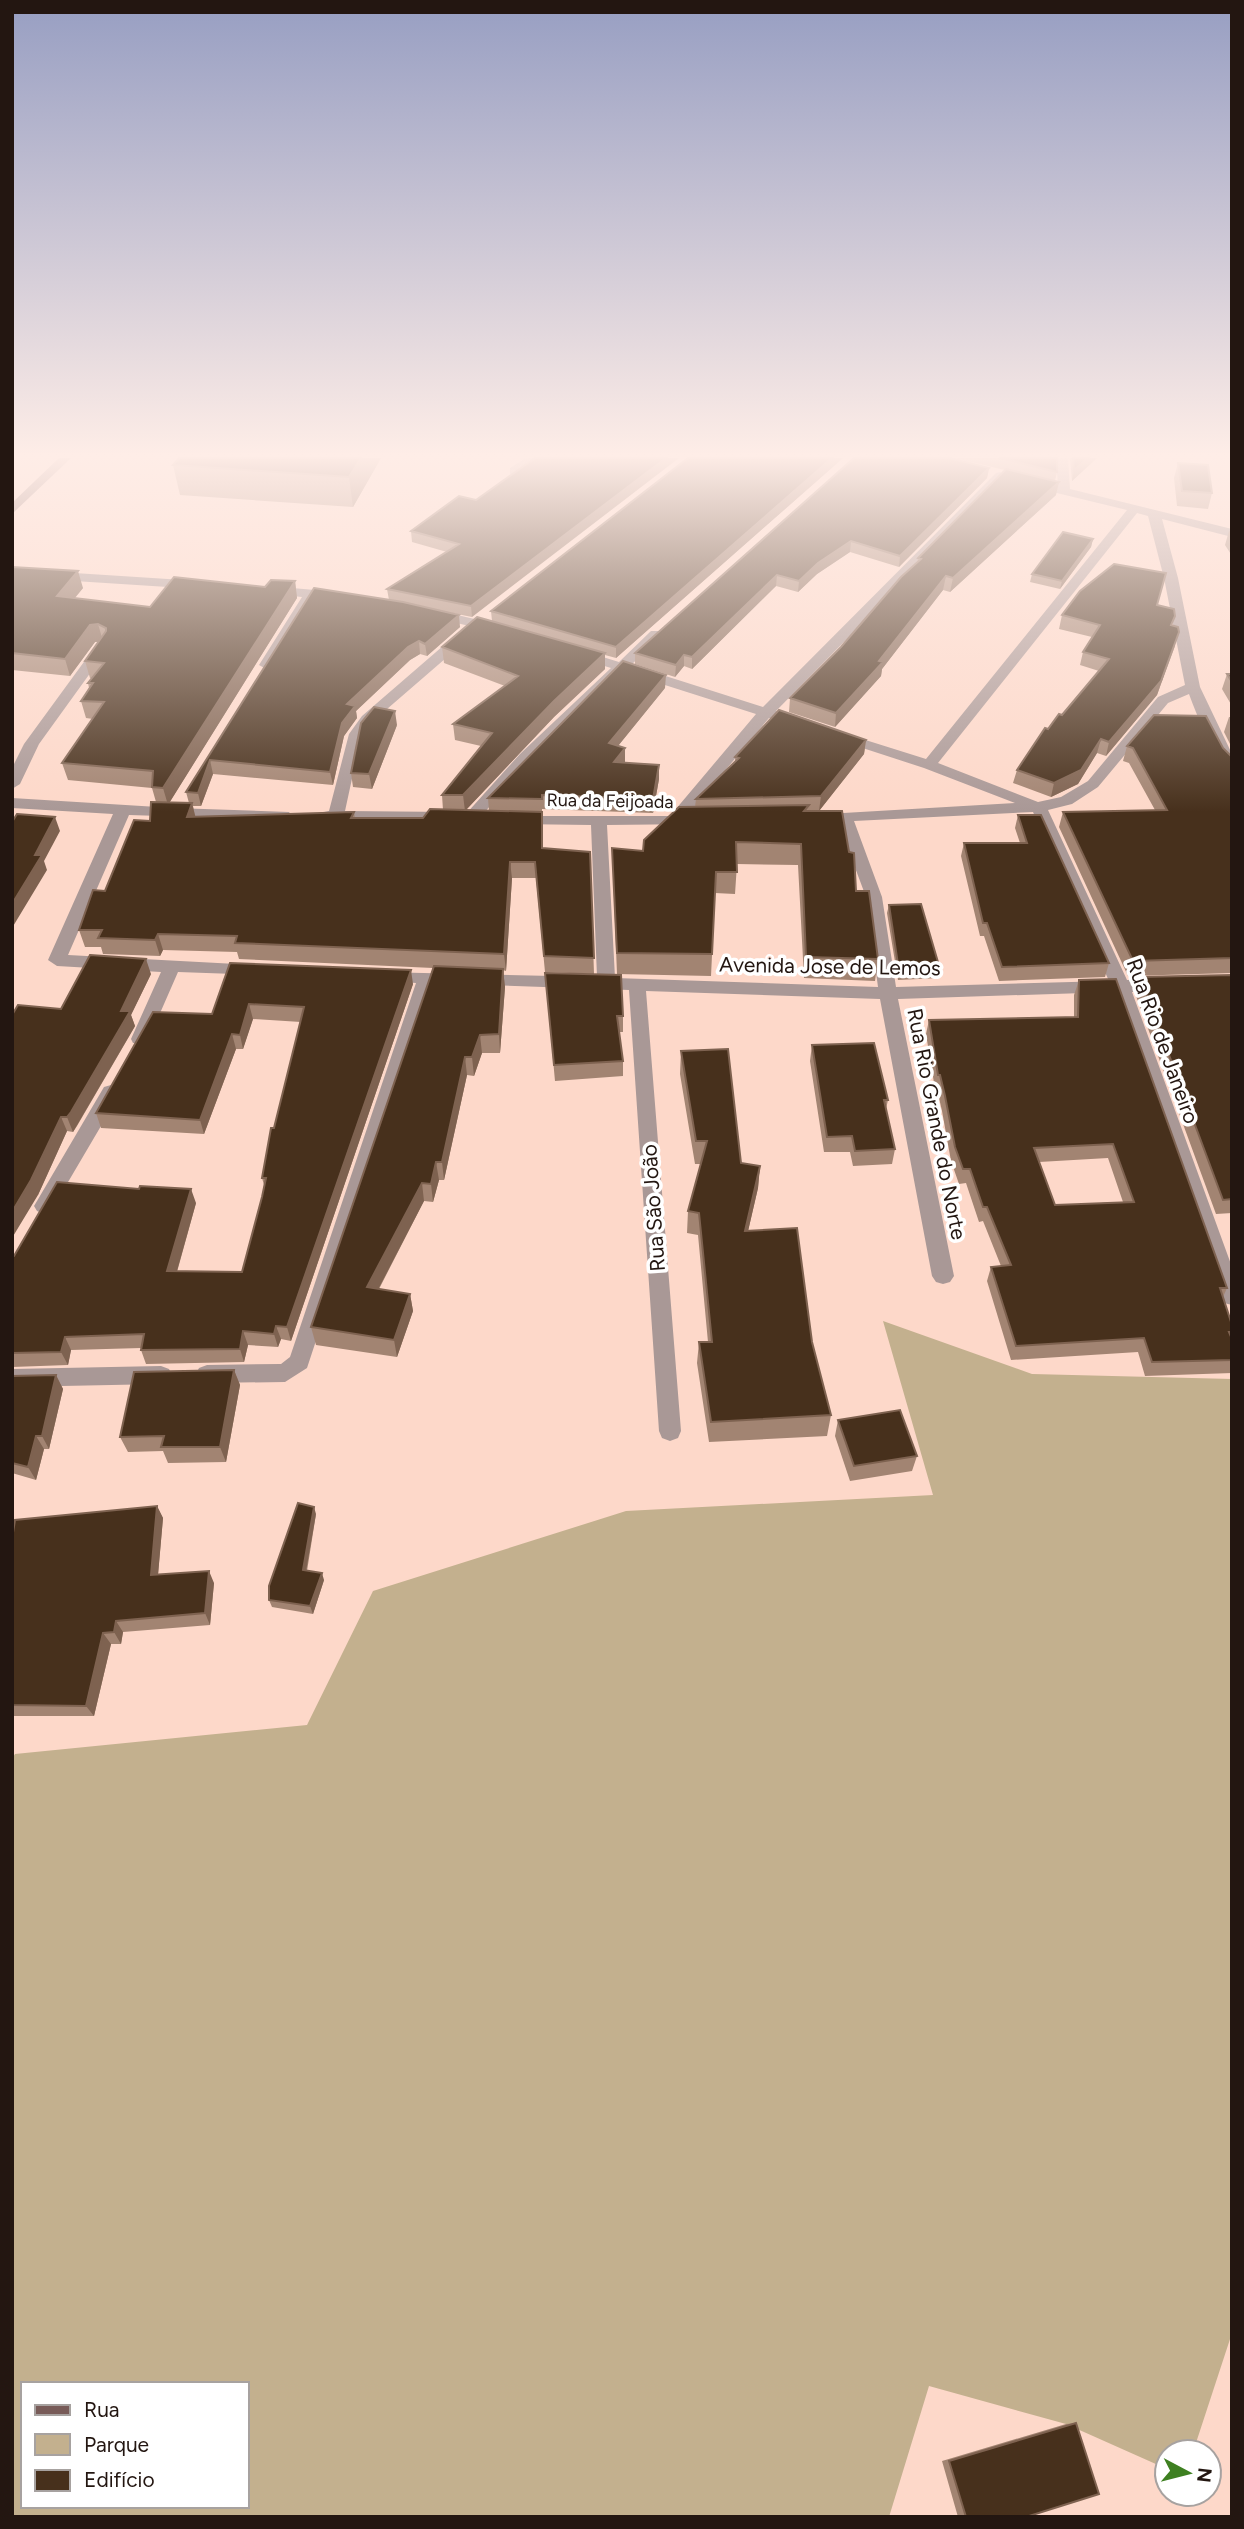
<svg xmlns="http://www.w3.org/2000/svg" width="1244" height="2529" viewBox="0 0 1244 2529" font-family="Figtree,sans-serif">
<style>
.green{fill:#c3b08e;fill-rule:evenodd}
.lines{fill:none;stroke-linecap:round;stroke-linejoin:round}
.minor{fill:#a99896;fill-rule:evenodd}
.major{fill:#785b58;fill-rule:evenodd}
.wall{fill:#a28472;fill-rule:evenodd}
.shaded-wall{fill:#7e6250}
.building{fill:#47301c;stroke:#7e6250;stroke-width:2;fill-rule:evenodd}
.labels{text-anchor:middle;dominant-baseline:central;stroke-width:7;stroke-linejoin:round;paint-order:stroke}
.far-street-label{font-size:18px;fill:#231611;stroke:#fff}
.street-label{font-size:21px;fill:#231611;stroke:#fff}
</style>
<rect width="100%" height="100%" fill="#fdd8c9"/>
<path class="green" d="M883,1321L1032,1374L1232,1379V2333L1193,2452H1167V2469L1066,2424L929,2386L889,2517H12V1759L15,1754L307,1725L373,1591L626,1511L933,1495ZM23,2384H247V2506H23Z"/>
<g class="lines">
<path class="minor" d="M526,458H540L518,474H510V468Z
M1056,458H1068L1070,489L1232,529V537L1162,519L1178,578L1200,687L1232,754V773C1217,768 1195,710 1189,694L1168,703L1098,787L1072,804L1048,810L1127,980L1165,979L1174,985L1165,991L1132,992L1232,1267V1305L1224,1303L1221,1297L1114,992L898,999L954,1276L950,1282L943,1284L936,1282L932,1276L880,999L646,991L681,1431L678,1438L670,1441L662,1438L659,1431L629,990L434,983L307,1368L285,1382L207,1383L199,1380L196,1374L199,1368L207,1365L281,1364L290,1357L416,983L380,980L377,976L380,972L597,977L591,825L514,824L508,822L506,819L508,816H670L756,714L624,672L530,760L477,821H465L463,818L465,815L520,754L611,668L575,657V651L580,650L619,662L651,631H661V637L631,665L763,707L996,473L1000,472L1006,476L1004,479L776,711L805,720L807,723L805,726L800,727L769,718L687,816L698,818L700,821L698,824L607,825L615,978L878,987L866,897L838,822L809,821L807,818L809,815L1015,803L924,768L835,739L833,736L840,732L926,759L1127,510L1028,486V480L1032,479L1058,486ZM1137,513L1148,516L1164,578L1185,685L1158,697L1088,781L1061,797L1038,802L938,763ZM1033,812L1109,981L896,987L882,897L854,821Z
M12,569L199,581L206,585L199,589L12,577Z
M269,586L338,592L345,596L338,600L315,598L273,665L266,669L259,665L302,597L264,593L262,590Z
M432,609L504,626L506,629L499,633L427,616V610Z
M463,632L468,633V639L372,722L361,737L345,811L451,812L457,814L459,817L457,820L319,819L317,816L319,813L329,811L349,734L362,716L458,633Z
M102,643L109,647L39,744L20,784L12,789V768L24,744L97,644Z
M12,798L174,808L289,812L291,815L283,820L129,815L68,955L255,965L261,967L264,971L261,975L178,972L147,1043H133L131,1039L161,972L57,966L48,960L113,814L12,808Z
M111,1085L118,1087L121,1092L51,1211L44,1214L37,1211L34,1206L37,1201L104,1087Z
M161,1366L169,1369L172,1375L169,1381L161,1384L12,1387V1369Z"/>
<path class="major" d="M59,458H71L12,514V503Z"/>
</g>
<path class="wall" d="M381,458L353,507L180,495L173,465Z
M688,458H843L616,658L605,655V669L554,717L466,810L489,811L488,798L665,688L618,746L625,762V763L659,779L653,813L542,809L543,848L590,852L594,974L545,972L536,878H512L506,971L503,970L505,987L500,1053H482L474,1076L467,1075L444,1180H439L433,1202L424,1201L379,1289L410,1294L413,1311L397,1357L316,1345L311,1327L433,968L239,959L237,952L163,950L160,956L103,954L101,947H85L79,930L150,821L156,802L152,788L68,780L62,763L93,719L86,718L81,701L89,688L88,683L91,678H90L85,661L99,642H95L70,676L12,670V567L83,588L75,598L150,607L295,581L297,598L169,803H189L186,792L314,588L389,600L387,589L447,552L412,542L411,531L476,500L472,617L447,612L460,627L427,656L420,654L410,660L356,711L357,718L344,736L333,785L213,774L201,806H193L195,817L354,812L355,818H423L443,810L442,795L481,746L455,740L453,724L505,686L444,663L442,647L492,621L491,611Z
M854,458L989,468L987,478L899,567L850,552L817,574L798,592L776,586L692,669L684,666L675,677L635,664V653Z
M954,458H1057V472L1055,481L1056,495L950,592L943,590L882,669L881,676L835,727L789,712L790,698L841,647L917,563L918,558L1005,470Z
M1070,458H1097L1072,481Z
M1178,463L1212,493L1208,509L1177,506L1174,478Z
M1229,531L1232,532V556L1225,545Z
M1093,539L1091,547L1060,589L1030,582L1032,574Z
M1157,605L1173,626L1175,646L1157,695L1106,756L1097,753L1078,784L1051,797L1013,783L1017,770L1048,729L1062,715L1099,671L1080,665L1083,652L1092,637L1059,629L1062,615Z
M1227,674H1232V706L1222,689Z
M1229,717H1232V748L1224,732Z
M397,725L372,789L353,787L351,773Z
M866,740L864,754L819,811L856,891L878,959L875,981L804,978L798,865L737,864L735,894L715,893L711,976L617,974L612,848L643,851L695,807L696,799L735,762V757Z
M1127,746L1223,748L1232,757V973L1128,976L1059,827L1063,812L1155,810L1129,763L1123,761Z
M1018,815L1109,963L1105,977L999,981L984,936H980L961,856L964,843H1020L1015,828Z
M889,905L940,969L939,978L898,980L887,913Z
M230,963L413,984L291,1341L281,1339L278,1347L248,1345L244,1362L146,1364L141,1350V1348L71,1350L68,1365L12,1367V1257L196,1203L177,1272H242L262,1197L264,1185L262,1178L301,1022L253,1019L243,1049H236L204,1134L101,1128L96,1113L212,1014Z
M545,973L623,1016V1032H619L623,1061V1076L555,1081Z
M151,974L131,1015L135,1026L134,1028L77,1126L73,1132L67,1131L38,1195L61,1009Z
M1232,975V1213L1216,1214L1135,993L1140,977Z
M1079,980L1227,1288L1223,1297L1232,1325V1373L1145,1376L1138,1352L1011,1360L987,1281L991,1267L1001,1266L983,1221L979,1222L966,1183L959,1184L951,1161L942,1111L937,1089H935L926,1034L929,1020L1074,1017V995ZM1108,1158L1123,1202L1055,1205L1039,1162Z
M812,1045L888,1100L886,1109L895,1149L892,1164L853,1166L850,1152H824L810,1061Z
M681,1051L741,1163L760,1166L758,1188L748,1231L812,1342L831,1415L827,1436L709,1442L697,1363L699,1342H708L698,1235L687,1233L688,1211L701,1164H695L680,1074Z
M234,1370L240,1385L226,1462L168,1463L163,1451L128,1452L120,1437Z
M56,1375L63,1389L49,1449H44L36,1480L12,1473V1376Z
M838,1420L917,1456L912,1471L850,1481L835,1436Z
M157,1506L163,1518L158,1574L214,1583L210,1625L123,1632L121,1644H111L94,1716H12V1539Z
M316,1514L307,1571L324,1580L313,1614L272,1607L269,1600Z
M1076,2423L1026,2517H958L942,2461L1066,2424Z"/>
<path class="shaded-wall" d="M361,458H381L353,507L349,477Z
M666,458H679L472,617L471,606Z
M832,458H843L616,658V647Z
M1088,458H1097L1072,481L1074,470Z
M989,468L987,478L899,567L900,556Z
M1059,482L1056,495L950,592L953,578Z
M1093,539L1091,547L1060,589L1062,581Z
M851,541L850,552L817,574L798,592L799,581L818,563Z
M78,571L83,588L62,613L57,596Z
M777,575L776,586L692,669V657Z
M946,576L943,590L882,669L881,676L835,727L836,713L879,661Z
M295,581L297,598L168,805L163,788Z
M459,615L460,627L427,656L425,644Z
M98,624L103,641L95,642L70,676L65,659L90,625Z
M1179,632L1157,695L1106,756L1109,742Z
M419,641L420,654L410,660L356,711L357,718L344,736L333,785L330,772L347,704L408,647Z
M605,653V669L554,717L465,811L463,795L554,701Z
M684,655V666L675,677L676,665Z
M666,675L665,688L609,757V743Z
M395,711L397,725L372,789L369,774Z
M1101,739L1097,753L1078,784L1051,797L1054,783Z
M866,740L864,754L819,811L821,796Z
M625,748V762L614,776V762Z
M210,760L213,774L201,806L198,793Z
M659,765V779L653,813V799Z
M192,803L196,819L187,817Z
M55,817L60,831L44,861L47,870L12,928V904L35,855Z
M510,862L512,878L506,971L504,954Z
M158,934L163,950L160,956L155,940Z
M146,959L151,974L131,1015L135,1026L73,1132L67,1117Z
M503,969L505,987L500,1053L499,1034Z
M411,970L413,984L291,1341L287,1327Z
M249,1004L253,1019L243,1049L240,1035Z
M232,1034L236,1049L204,1134L200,1120Z
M480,1035L482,1053L474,1076L472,1057Z
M465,1057L467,1075L444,1180L442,1162Z
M61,1117L67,1131L38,1195L12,1238V1212Z
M436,1162L439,1180L433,1202L431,1184Z
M760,1166L758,1188L743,1253L745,1231Z
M422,1183L424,1201L370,1305L367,1287Z
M191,1189L196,1203L173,1285L167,1271Z
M410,1294L413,1311L397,1357L394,1340Z
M276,1326L281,1339L278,1347L274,1334Z
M243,1331L248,1345L244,1362L240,1349Z
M65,1337L71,1350L68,1365L61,1352Z
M234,1370L240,1385L226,1462L220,1447Z
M56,1375L63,1389L49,1449L42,1436Z
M36,1436L44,1449L36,1480L28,1467Z
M157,1506L163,1518L157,1587L151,1575Z
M314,1507L316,1514L305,1577L303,1570Z
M209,1571L214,1583L210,1625L205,1613Z
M322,1573L324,1580L313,1614L310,1606Z
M116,1621L123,1632L121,1644L114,1632Z
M103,1633L111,1644L94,1716L86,1706Z"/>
<path class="building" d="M179,458H361L349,477L173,465Z
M535,458H666L471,606L387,589L459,544L411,531L459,496L476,500Z
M688,458H832L616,647L491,611Z
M854,458H950L989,468L900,556L851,541L818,563L799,581L777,575L692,657L684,655L676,665L635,653Z
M999,458H1057V472Z
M1073,458H1088L1074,470Z
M1178,463L1208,465L1212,493L1182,491Z
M1006,469L1059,482L953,578L946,576L879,661L883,662L836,713L790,698L841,647L901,577L921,559L918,558Z
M1063,532L1093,539L1062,581L1032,574Z
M1114,564L1166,573L1157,605L1174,609L1175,616L1171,625L1178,627L1179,632L1161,681L1109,742L1101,739L1081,770L1054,783L1017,770L1045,728L1048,729L1059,714L1062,715L1109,659L1083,652L1100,625L1062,615L1080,591Z
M12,567L78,571L57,596L150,607L174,577L265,587L271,580L295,581L163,788L152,787L153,771L62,763L104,702L81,701L93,683H88L104,663L85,661L106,631V628L98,624L90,625L65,659L12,653Z
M314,588L403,602L459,615L425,644L419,641L408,647L347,704L355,706L342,723L330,772L210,760L198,793L186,792Z
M477,617L605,653L554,701L463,795H442L492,733L453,724L518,676L442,647Z
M623,661L666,675L609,743L625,748L614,762L659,765L653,799L542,795V799L488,798Z
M1227,674H1232V682Z
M374,707L395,711L369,774L351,773L361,723Z
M779,710L866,740L821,796L696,799L739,758L735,757Z
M1154,715L1206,716L1223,748L1232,757V958L1133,961L1063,812L1167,810L1133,748L1127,746Z
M151,802L192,803L187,817L354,812L351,818H423L430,809L542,812V848L590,852L594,958L544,956L535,862H510L504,954L235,943L237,936L158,934L155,940L98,938L102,930H79L93,890L105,891L134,820L150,821Z
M809,805L804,811H842L849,852L854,853L856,891H869L878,959L806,957L801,844L736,842L737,872H716L712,954L617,953L612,848L643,851L644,840L679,807Z
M17,814L55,817L35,855H42L12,904V822Z
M1018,815H1041L1109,963L1002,967L987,923H983L964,843H1027Z
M921,904L940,969L899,971L889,905Z
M90,955L146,959L121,1011H130L129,1013L71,1112L67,1117H61L31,1180L12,1212V1015L18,1005L61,1009Z
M230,963L411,970L287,1327L276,1326L274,1334L243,1331L240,1349L141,1350L144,1334L65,1337L61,1352L12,1353V1257L14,1256L57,1182L139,1189L140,1186L191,1189L167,1271L242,1272L262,1197L266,1178H262L271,1128H274L304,1007L249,1004L240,1035L232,1034L200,1120L96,1113L153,1012L212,1014Z
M434,966L503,969L499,1034L480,1035L472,1057H465L442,1162H436L431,1184L422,1183L367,1287L410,1294L394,1340L311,1327Z
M545,973L621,975L623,1016H617L623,1061L554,1065Z
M1232,975V1199L1223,1200L1140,977Z
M1116,979L1227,1288H1220L1232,1325V1332H1229L1232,1339V1360L1152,1362L1144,1338L1016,1346L991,1267L1011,1265L987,1207H983L970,1169H963L955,1147L945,1096L940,1075H938L929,1020L1078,1017L1079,980ZM1113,1144L1134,1202L1055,1205L1034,1148Z
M874,1043L888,1100H884L895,1149L855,1151L852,1136L827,1137L812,1045Z
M728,1049L741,1163L760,1166L745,1231L797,1228L812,1342L831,1415L711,1422L699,1342H712L699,1213L688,1211L707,1141H696L681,1051Z
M234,1370L220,1447H161L164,1436L120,1437L134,1372Z
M56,1375L42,1436H36L28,1467L12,1463V1376Z
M900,1410L917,1456L854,1466L838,1420Z
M298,1503L314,1507L303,1570L322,1573L310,1606L269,1600V1586Z
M157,1506L151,1575L209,1571L205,1613L116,1621L114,1632L103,1633L86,1706L12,1705V1539L15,1520Z
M1076,2423L1099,2494L1026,2517H966L949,2461Z"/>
<linearGradient id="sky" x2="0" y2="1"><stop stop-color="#979ec2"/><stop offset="0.56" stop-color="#feede7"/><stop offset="1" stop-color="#feede7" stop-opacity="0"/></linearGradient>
<rect width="1244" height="812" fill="url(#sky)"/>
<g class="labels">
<g class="far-street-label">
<text transform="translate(610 801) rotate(1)">Rua da Feijoada</text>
</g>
<g class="street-label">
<text transform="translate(830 966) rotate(1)">Avenida Jose de Lemos</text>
<text transform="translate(1163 1041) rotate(70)">Rua Rio de Janeiro</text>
<text transform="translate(937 1124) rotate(79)">Rua Rio Grande do Norte</text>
<text transform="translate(653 1208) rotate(-94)">Rua São João</text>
</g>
</g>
<rect width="1244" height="2529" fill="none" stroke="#231611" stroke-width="28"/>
<rect x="21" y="2382" width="228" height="126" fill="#ffffff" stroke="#a7a2a0" stroke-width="2"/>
<rect x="35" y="2405" width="35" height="10" fill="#785b58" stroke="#a7a2a0" stroke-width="2"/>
<text x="84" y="2417" font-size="21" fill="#231611">Rua</text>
<rect x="35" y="2434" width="35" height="21" fill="#c3b08e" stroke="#a7a2a0" stroke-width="2"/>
<text x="84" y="2452" font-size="21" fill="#231611">Parque</text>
<rect x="35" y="2470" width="35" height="21" fill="#47301c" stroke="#a7a2a0" stroke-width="2"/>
<text x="84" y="2487" font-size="21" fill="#231611">Edifício</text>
<g transform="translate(1188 2473) rotate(97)"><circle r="33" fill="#ffffff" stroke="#a7a2a0" stroke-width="2"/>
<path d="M0-5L12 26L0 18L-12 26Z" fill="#3e8021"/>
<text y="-10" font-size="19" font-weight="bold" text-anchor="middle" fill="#231611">N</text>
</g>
</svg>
